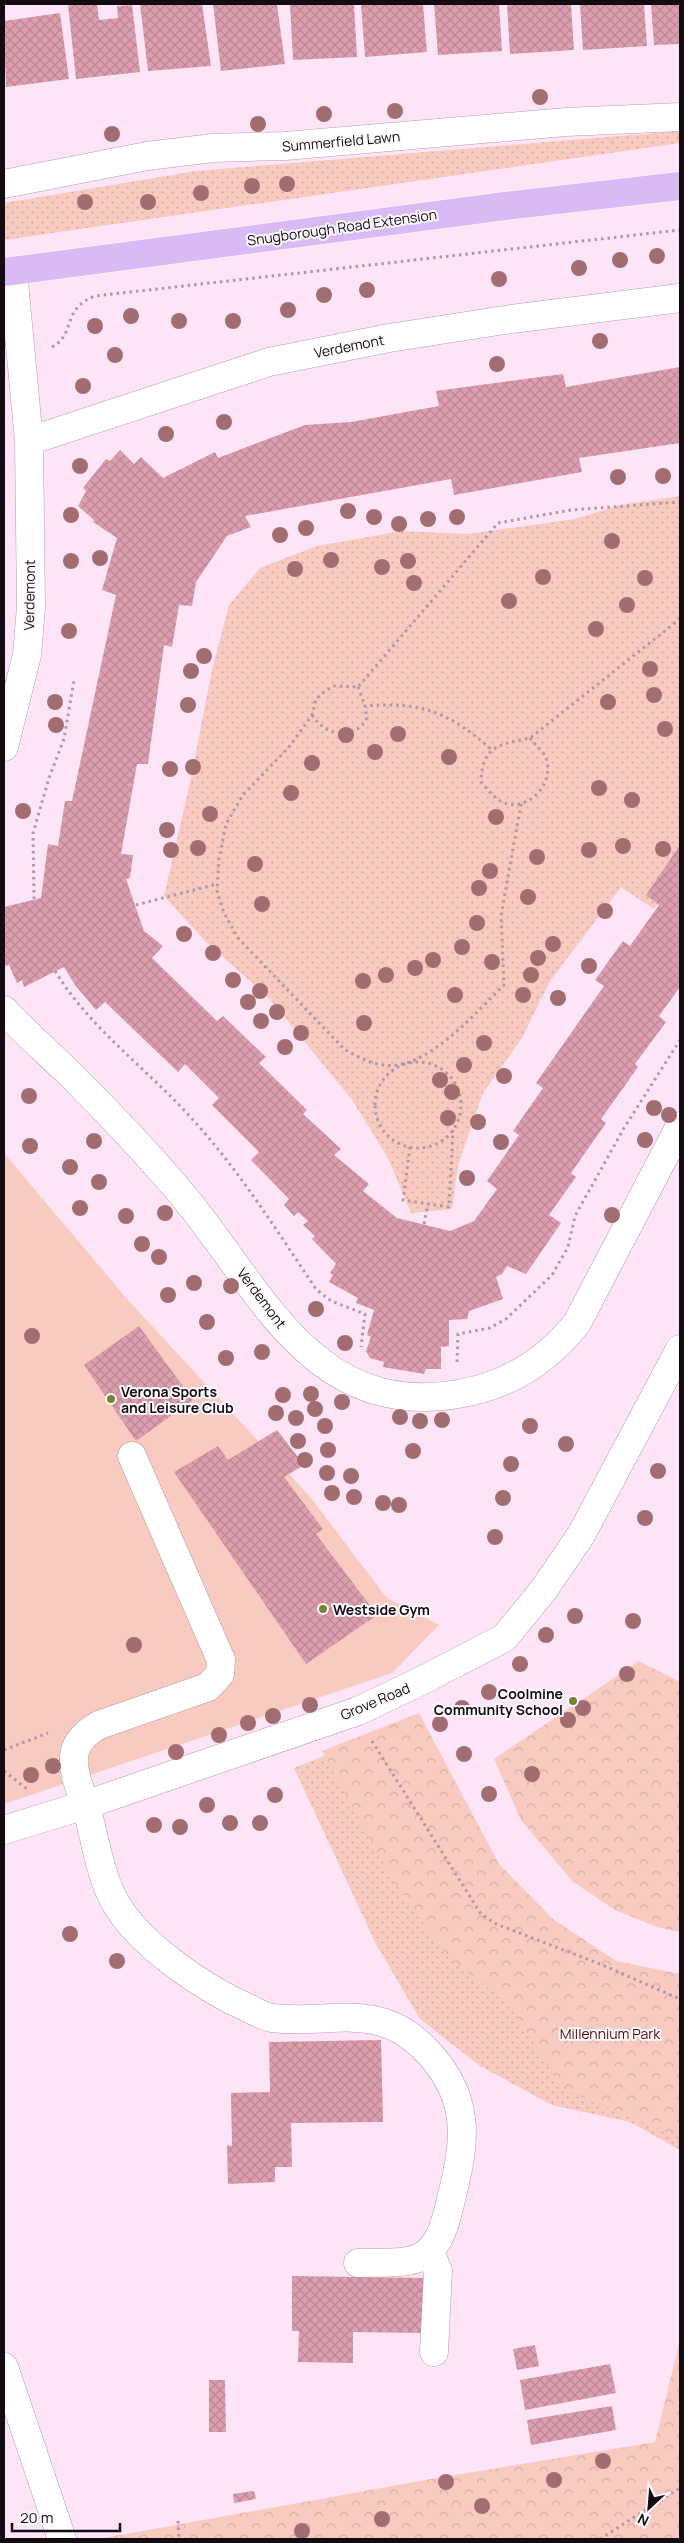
<svg xmlns="http://www.w3.org/2000/svg" width="684" height="2543" viewBox="0 0 684 2543" font-family="Manrope,sans-serif">
<style>
.grass{fill:url(#grass-dots)}
.park{fill:url(#park-crowns)}
.pitch{fill:#f9cac0}
.building{fill:url(#building-cross-hatch)}
.lines{fill:none;stroke-linecap:round;stroke-linejoin:round}
.minor-casing{stroke:#b39dae;stroke-width:29}
.major-casing{stroke:#fff;stroke-width:29}
.path{stroke:#aa98a5;stroke-width:3;stroke-dasharray:2.5 4;stroke-linecap:butt}
.minor{stroke:#fff;stroke-width:28}
.major{stroke:#d8bbf5;stroke-width:28}
.tree{fill:#a16d71}
.poi-dot{fill:#768331;stroke:#fef9fd;stroke-width:2}
.labels{text-anchor:middle;dominant-baseline:central;stroke-width:4;stroke-linejoin:round;paint-order:stroke}
.street-label{font-size:14px;fill:#130b11;stroke:#fef9fd}
.poi-label{font-size:14px;font-weight:bold;fill:#130b11;stroke:#fef9fd;text-anchor:start}
.park-label{font-size:14px;fill:#550b03;stroke:#fef9fd}
</style>
<defs>
<pattern id="grass-dots" width="8" height="8" patternUnits="userSpaceOnUse" patternTransform="scale(1.25)"><rect width="8" height="8" fill="#f9cac0"/><path d="M2 2h.1M6 6h.1" fill="none" stroke="#d5aca4" stroke-width="1.8" stroke-linecap="round"/></pattern>
<pattern id="park-crowns" width="20" height="18" patternUnits="userSpaceOnUse" patternTransform="scale(1.25)"><rect width="20" height="18" fill="#f9cac0"/><path d="M2 6a3 3 0 1 1 6 0M12 15a3 3 0 1 1 6 0" fill="none" stroke="#d5aca4"/></pattern>
<pattern id="building-cross-hatch" width="8" height="8" patternUnits="userSpaceOnUse" patternTransform="scale(1.25)"><rect width="8" height="8" fill="#dd9eae"/><path d="M0 0l8 8M0 8l8-8" fill="none" stroke="#bd8795"/></pattern>
</defs>
<rect width="100%" height="100%" fill="#fde5f7"/>
<path class="grass" d="M680,131V143L4,240V203L196,171Z
M680,496V873L654,909L621,887L550,981L522,1038L483,1093L458,1165L452,1209L411,1213L388,1158L353,1101L268,997L206,942L164,896L191,778L212,670L229,605L260,568L317,546L402,531L468,534L575,519L620,505Z
M414,1720L495,1867L548,1922L614,1968L680,1979V2150L630,2122L552,2105L480,2066L420,2019L376,1944L294,1768Z"/>
<path class="park" d="M639,1661L680,1682V1932L657,1927L615,1910L572,1881L521,1820L494,1759Z
M419,1713L499,1864L553,1919L616,1961L680,1974V2138L562,2089L510,2004L449,1958L394,1882L322,1751Z
M680,2340V2539H98L431,2479L655,2442Z"/>
<path class="pitch" d="M4,1153L127,1299L311,1498L386,1597L439,1625L392,1673L4,1804Z"/>
<path class="building" d="M68,4H97L99,20L118,18L117,6L132,5L140,72L76,79Z
M140,4H202L211,66L148,71Z
M213,4H277L285,64L221,71Z
M290,4H354L357,57L293,60Z
M361,4H423L427,52L365,57Z
M434,4H499L502,51L438,55Z
M507,4H571L574,50L510,54Z
M580,4H644L647,46L583,50Z
M651,4H680V44L654,45Z
M60,13L69,79L6,87L4,21Z
M680,367V443L579,458L582,472L454,495L451,479L245,516L251,527L227,536L196,582L192,606L179,605L172,647L164,645L148,764H137L121,854L133,855L130,878L126,879L144,931L163,946L152,958L217,1021L223,1016L266,1057L259,1063L307,1110L303,1114L341,1149L334,1155L369,1184L363,1191L397,1218L450,1231L474,1221L497,1189L487,1181L519,1135L513,1131L543,1088L536,1083L604,986L595,980L623,941L630,946L659,905L646,895L678,848L680,849V987L659,1016L666,1022L635,1064L638,1067L601,1119L606,1123L571,1173L576,1177L549,1215L561,1223L526,1274L507,1266L502,1274L496,1277L503,1299L469,1311L467,1319L449,1320V1346L441,1347V1369H426L424,1374L383,1367L384,1362L370,1358L366,1351L371,1337L367,1335L374,1310L356,1303L358,1298L329,1282L333,1275L330,1273L336,1264L312,1239L315,1236L303,1225L308,1221L298,1212L294,1216L284,1205L289,1199L251,1160L259,1152L212,1105L219,1098L185,1064L178,1072L105,1002L96,1010L75,985L64,967L24,987L22,980L17,983L9,965L6,966L4,961V907L41,898L48,844L58,846L65,801H72L116,595L102,590L117,538L93,522L94,520L78,506L86,491L83,488L106,459L110,461L120,450L134,464L141,457L163,478L215,452L218,458L305,425L351,422L439,406L436,391L563,374L566,387Z
M139,1326L193,1400L136,1441L84,1365Z
M277,1430L304,1465L284,1477L323,1529L316,1534L377,1615L306,1664L174,1472L218,1446L228,1460Z
M381,2040L383,2122L291,2123L292,2167H275V2182L228,2184L227,2145L232,2146L231,2093L270,2092L269,2042Z
M292,2276L424,2278L423,2333L353,2332V2363L298,2362L299,2331H292Z
M535,2345L539,2366L517,2370L513,2349Z
M610,2364L616,2393L525,2410L520,2380Z
M209,2380H225L226,2432H209Z
M612,2406L616,2430L531,2445L527,2420Z
M254,2491L256,2499L234,2503L233,2494Z"/>
<g class="lines">
<defs>
<path id="minor" d="M4,184L147,156L213,148L285,146L566,122L680,117
M29,441L269,362L389,338L511,319L680,298
M4,747L27,655L31,607L29,441L13,271
M4,1010C26,1034 52,1056 75,1079C110,1114 143,1149 175,1186C257,1279 307,1420 458,1394C507,1386 547,1361 577,1323L680,1126
M132,1456L221,1660L220,1674L208,1687L99,1725C63,1745 73,1769 84,1801C96,1836 98,1875 118,1907C143,1947 205,1989 248,2008C255,2011 264,2017 272,2018C334,2025 378,1999 428,2052C475,2103 464,2147 449,2208C435,2269 411,2262 358,2263
M4,1830L85,1805L358,1711L421,1681L504,1638L542,1592L581,1535L680,1349
M430,2252L438,2271L434,2352
M4,2367L62,2539"/>
<path id="major" d="M4,272L505,206L680,186"/>
</defs>
<use href="#minor" class="minor-casing"/>
<use href="#major" class="major-casing"/>
<path class="path" d="M52,347C76,335 61,309 95,296L680,230
M358,687L365,706
M312,715C324,733 341,738 361,727L367,718L365,706C422,701 450,713 492,750
M530,738C534,744 542,750 545,756C556,779 533,809 508,804C496,801 489,791 481,782C482,745 499,745 530,738L680,619
M521,804L501,916L504,985C476,1012 426,1072 383,1065C369,1063 356,1056 344,1049L238,938L224,913L217,891L219,859L226,824L243,795L289,747L312,715L316,699L325,691L334,686L358,687L498,523L571,510L680,502
M34,899L33,833L49,778L64,739L74,680
M136,905L217,884
M55,971C92,1031 148,1069 194,1121C241,1173 277,1231 316,1289L331,1301L365,1314L361,1347
M375 1105a43 43 0 1 1 86 0a43 43 0 1 1-86 0Z
M410,1147L403,1200L449,1207L453,1130
M424,1224L428,1204
M457,1362L458,1334L490,1328L506,1319L552,1275L568,1247L575,1216L624,1128L680,1040
M372,1741L481,1914L496,1924L600,1964L680,1999
M4,1750L48,1733
M4,1771L27,1789
M178,2521L179,2539
M600,2539L680,2488"/>
<use href="#minor" class="minor"/>
<use href="#major" class="major"/>
</g>
<g class="tree">
<circle cx="540" cy="97" r="8"/>
<circle cx="395" cy="111" r="8"/>
<circle cx="324" cy="114" r="8"/>
<circle cx="258" cy="124" r="8"/>
<circle cx="112" cy="134" r="8"/>
<circle cx="287" cy="184" r="8"/>
<circle cx="252" cy="186" r="8"/>
<circle cx="201" cy="193" r="8"/>
<circle cx="85" cy="202" r="8"/>
<circle cx="148" cy="202" r="8"/>
<circle cx="657" cy="256" r="8"/>
<circle cx="620" cy="260" r="8"/>
<circle cx="579" cy="268" r="8"/>
<circle cx="499" cy="279" r="8"/>
<circle cx="367" cy="290" r="8"/>
<circle cx="324" cy="295" r="8"/>
<circle cx="288" cy="310" r="8"/>
<circle cx="131" cy="316" r="8"/>
<circle cx="179" cy="321" r="8"/>
<circle cx="233" cy="321" r="8"/>
<circle cx="95" cy="326" r="8"/>
<circle cx="600" cy="341" r="8"/>
<circle cx="115" cy="355" r="8"/>
<circle cx="497" cy="364" r="8"/>
<circle cx="83" cy="386" r="8"/>
<circle cx="224" cy="422" r="8"/>
<circle cx="166" cy="434" r="8"/>
<circle cx="80" cy="466" r="8"/>
<circle cx="663" cy="476" r="8"/>
<circle cx="618" cy="477" r="8"/>
<circle cx="348" cy="511" r="8"/>
<circle cx="71" cy="515" r="8"/>
<circle cx="374" cy="517" r="8"/>
<circle cx="457" cy="517" r="8"/>
<circle cx="428" cy="519" r="8"/>
<circle cx="399" cy="524" r="8"/>
<circle cx="306" cy="528" r="8"/>
<circle cx="280" cy="535" r="8"/>
<circle cx="612" cy="541" r="8"/>
<circle cx="100" cy="558" r="8"/>
<circle cx="331" cy="560" r="8"/>
<circle cx="71" cy="561" r="8"/>
<circle cx="408" cy="561" r="8"/>
<circle cx="382" cy="567" r="8"/>
<circle cx="295" cy="569" r="8"/>
<circle cx="543" cy="577" r="8"/>
<circle cx="645" cy="578" r="8"/>
<circle cx="414" cy="583" r="8"/>
<circle cx="509" cy="601" r="8"/>
<circle cx="627" cy="605" r="8"/>
<circle cx="596" cy="629" r="8"/>
<circle cx="69" cy="631" r="8"/>
<circle cx="204" cy="656" r="8"/>
<circle cx="650" cy="669" r="8"/>
<circle cx="191" cy="671" r="8"/>
<circle cx="654" cy="695" r="8"/>
<circle cx="55" cy="702" r="8"/>
<circle cx="608" cy="702" r="8"/>
<circle cx="188" cy="705" r="8"/>
<circle cx="56" cy="725" r="8"/>
<circle cx="665" cy="729" r="8"/>
<circle cx="398" cy="734" r="8"/>
<circle cx="346" cy="735" r="8"/>
<circle cx="375" cy="752" r="8"/>
<circle cx="449" cy="757" r="8"/>
<circle cx="312" cy="763" r="8"/>
<circle cx="193" cy="767" r="8"/>
<circle cx="170" cy="769" r="8"/>
<circle cx="599" cy="788" r="8"/>
<circle cx="291" cy="793" r="8"/>
<circle cx="632" cy="800" r="8"/>
<circle cx="23" cy="811" r="8"/>
<circle cx="210" cy="814" r="8"/>
<circle cx="496" cy="817" r="8"/>
<circle cx="167" cy="830" r="8"/>
<circle cx="623" cy="846" r="8"/>
<circle cx="198" cy="848" r="8"/>
<circle cx="663" cy="849" r="8"/>
<circle cx="171" cy="850" r="8"/>
<circle cx="589" cy="850" r="8"/>
<circle cx="537" cy="857" r="8"/>
<circle cx="255" cy="864" r="8"/>
<circle cx="490" cy="871" r="8"/>
<circle cx="479" cy="888" r="8"/>
<circle cx="528" cy="897" r="8"/>
<circle cx="262" cy="904" r="8"/>
<circle cx="605" cy="911" r="8"/>
<circle cx="477" cy="923" r="8"/>
<circle cx="184" cy="934" r="8"/>
<circle cx="553" cy="944" r="8"/>
<circle cx="462" cy="947" r="8"/>
<circle cx="213" cy="953" r="8"/>
<circle cx="538" cy="958" r="8"/>
<circle cx="433" cy="960" r="8"/>
<circle cx="492" cy="962" r="8"/>
<circle cx="589" cy="966" r="8"/>
<circle cx="415" cy="968" r="8"/>
<circle cx="386" cy="975" r="8"/>
<circle cx="531" cy="975" r="8"/>
<circle cx="233" cy="980" r="8"/>
<circle cx="363" cy="981" r="8"/>
<circle cx="260" cy="991" r="8"/>
<circle cx="455" cy="995" r="8"/>
<circle cx="523" cy="995" r="8"/>
<circle cx="558" cy="998" r="8"/>
<circle cx="248" cy="1002" r="8"/>
<circle cx="277" cy="1012" r="8"/>
<circle cx="261" cy="1021" r="8"/>
<circle cx="364" cy="1023" r="8"/>
<circle cx="301" cy="1033" r="8"/>
<circle cx="484" cy="1043" r="8"/>
<circle cx="285" cy="1047" r="8"/>
<circle cx="464" cy="1065" r="8"/>
<circle cx="504" cy="1076" r="8"/>
<circle cx="440" cy="1080" r="8"/>
<circle cx="452" cy="1092" r="8"/>
<circle cx="29" cy="1096" r="8"/>
<circle cx="654" cy="1108" r="8"/>
<circle cx="669" cy="1115" r="8"/>
<circle cx="448" cy="1118" r="8"/>
<circle cx="478" cy="1122" r="8"/>
<circle cx="645" cy="1140" r="8"/>
<circle cx="94" cy="1141" r="8"/>
<circle cx="501" cy="1142" r="8"/>
<circle cx="30" cy="1146" r="8"/>
<circle cx="70" cy="1167" r="8"/>
<circle cx="467" cy="1178" r="8"/>
<circle cx="99" cy="1182" r="8"/>
<circle cx="80" cy="1208" r="8"/>
<circle cx="165" cy="1213" r="8"/>
<circle cx="612" cy="1215" r="8"/>
<circle cx="126" cy="1216" r="8"/>
<circle cx="142" cy="1244" r="8"/>
<circle cx="159" cy="1257" r="8"/>
<circle cx="194" cy="1283" r="8"/>
<circle cx="231" cy="1286" r="8"/>
<circle cx="168" cy="1295" r="8"/>
<circle cx="316" cy="1309" r="8"/>
<circle cx="207" cy="1322" r="8"/>
<circle cx="32" cy="1336" r="8"/>
<circle cx="345" cy="1343" r="8"/>
<circle cx="262" cy="1352" r="8"/>
<circle cx="226" cy="1358" r="8"/>
<circle cx="311" cy="1394" r="8"/>
<circle cx="283" cy="1395" r="8"/>
<circle cx="342" cy="1402" r="8"/>
<circle cx="315" cy="1409" r="8"/>
<circle cx="276" cy="1413" r="8"/>
<circle cx="400" cy="1417" r="8"/>
<circle cx="296" cy="1418" r="8"/>
<circle cx="442" cy="1420" r="8"/>
<circle cx="420" cy="1421" r="8"/>
<circle cx="325" cy="1426" r="8"/>
<circle cx="530" cy="1426" r="8"/>
<circle cx="298" cy="1441" r="8"/>
<circle cx="566" cy="1444" r="8"/>
<circle cx="328" cy="1450" r="8"/>
<circle cx="413" cy="1451" r="8"/>
<circle cx="305" cy="1460" r="8"/>
<circle cx="511" cy="1464" r="8"/>
<circle cx="658" cy="1471" r="8"/>
<circle cx="327" cy="1473" r="8"/>
<circle cx="351" cy="1476" r="8"/>
<circle cx="332" cy="1493" r="8"/>
<circle cx="354" cy="1497" r="8"/>
<circle cx="503" cy="1498" r="8"/>
<circle cx="383" cy="1503" r="8"/>
<circle cx="399" cy="1505" r="8"/>
<circle cx="645" cy="1518" r="8"/>
<circle cx="495" cy="1537" r="8"/>
<circle cx="575" cy="1616" r="8"/>
<circle cx="633" cy="1621" r="8"/>
<circle cx="546" cy="1635" r="8"/>
<circle cx="134" cy="1645" r="8"/>
<circle cx="520" cy="1664" r="8"/>
<circle cx="627" cy="1674" r="8"/>
<circle cx="489" cy="1692" r="8"/>
<circle cx="310" cy="1705" r="8"/>
<circle cx="462" cy="1708" r="8"/>
<circle cx="583" cy="1708" r="8"/>
<circle cx="273" cy="1716" r="8"/>
<circle cx="568" cy="1720" r="8"/>
<circle cx="248" cy="1723" r="8"/>
<circle cx="440" cy="1724" r="8"/>
<circle cx="219" cy="1735" r="8"/>
<circle cx="176" cy="1752" r="8"/>
<circle cx="464" cy="1754" r="8"/>
<circle cx="53" cy="1766" r="8"/>
<circle cx="532" cy="1774" r="8"/>
<circle cx="31" cy="1775" r="8"/>
<circle cx="489" cy="1794" r="8"/>
<circle cx="275" cy="1795" r="8"/>
<circle cx="207" cy="1805" r="8"/>
<circle cx="230" cy="1823" r="8"/>
<circle cx="260" cy="1823" r="8"/>
<circle cx="154" cy="1825" r="8"/>
<circle cx="180" cy="1827" r="8"/>
<circle cx="70" cy="1934" r="8"/>
<circle cx="117" cy="1961" r="8"/>
<circle cx="603" cy="2461" r="8"/>
<circle cx="554" cy="2480" r="8"/>
<circle cx="446" cy="2482" r="8"/>
<circle cx="482" cy="2506" r="8"/>
<circle cx="382" cy="2519" r="8"/>
<circle cx="302" cy="2531" r="8"/>
</g>
<g class="poi-dot">
<circle cx="111" cy="1399" r="5"/>
<circle cx="323" cy="1609" r="5"/>
<circle cx="573" cy="1701" r="5"/>
</g>
<g class="labels">
<g class="street-label">
<text transform="translate(341 141) rotate(-5)">Summerfield Lawn</text>
<text transform="translate(342 227) rotate(-8)">Snugborough Road Extension</text>
<text transform="translate(349 346) rotate(-11)">Verdemont</text>
<text transform="translate(29 595) rotate(-89)">Verdemont</text>
<text transform="translate(262 1298) rotate(53)">Verdemont</text>
<text transform="translate(375 1701) rotate(-23)">Grove Road</text>
</g>
<g class="poi-label">
<text x="121" y="1391">Verona Sports<tspan x="121" dy="16">and Leisure Club</tspan></text>
<text x="333" y="1609">Westside Gym</text>
<text x="563" y="1693" text-anchor="end">Coolmine<tspan x="563" dy="16">Community School</tspan></text>
</g>
<g class="park-label">
<text x="610" y="2033">Millennium Park</text>
</g>
</g>
<rect width="684" height="2543" fill="none" stroke="#130b11" stroke-width="10"/>
<g transform="translate(649 2508) rotate(206)" stroke="#fef9fd" stroke-width="4" paint-order="stroke">
<path d="M0-4L9 19L0 12L-9 19Z" fill="#130b11"/>
<text y="-8" font-size="14" font-weight="bold" text-anchor="middle" fill="#130b11">N</text>
</g>
<path d="M12 2523v8h108v-8" fill="none" stroke="#130b11" stroke-width="2.5"/>
<text x="20" y="2523" font-size="15" fill="#130b11" stroke="#fef9fd" stroke-width="4" paint-order="stroke">20 m</text>
</svg>
